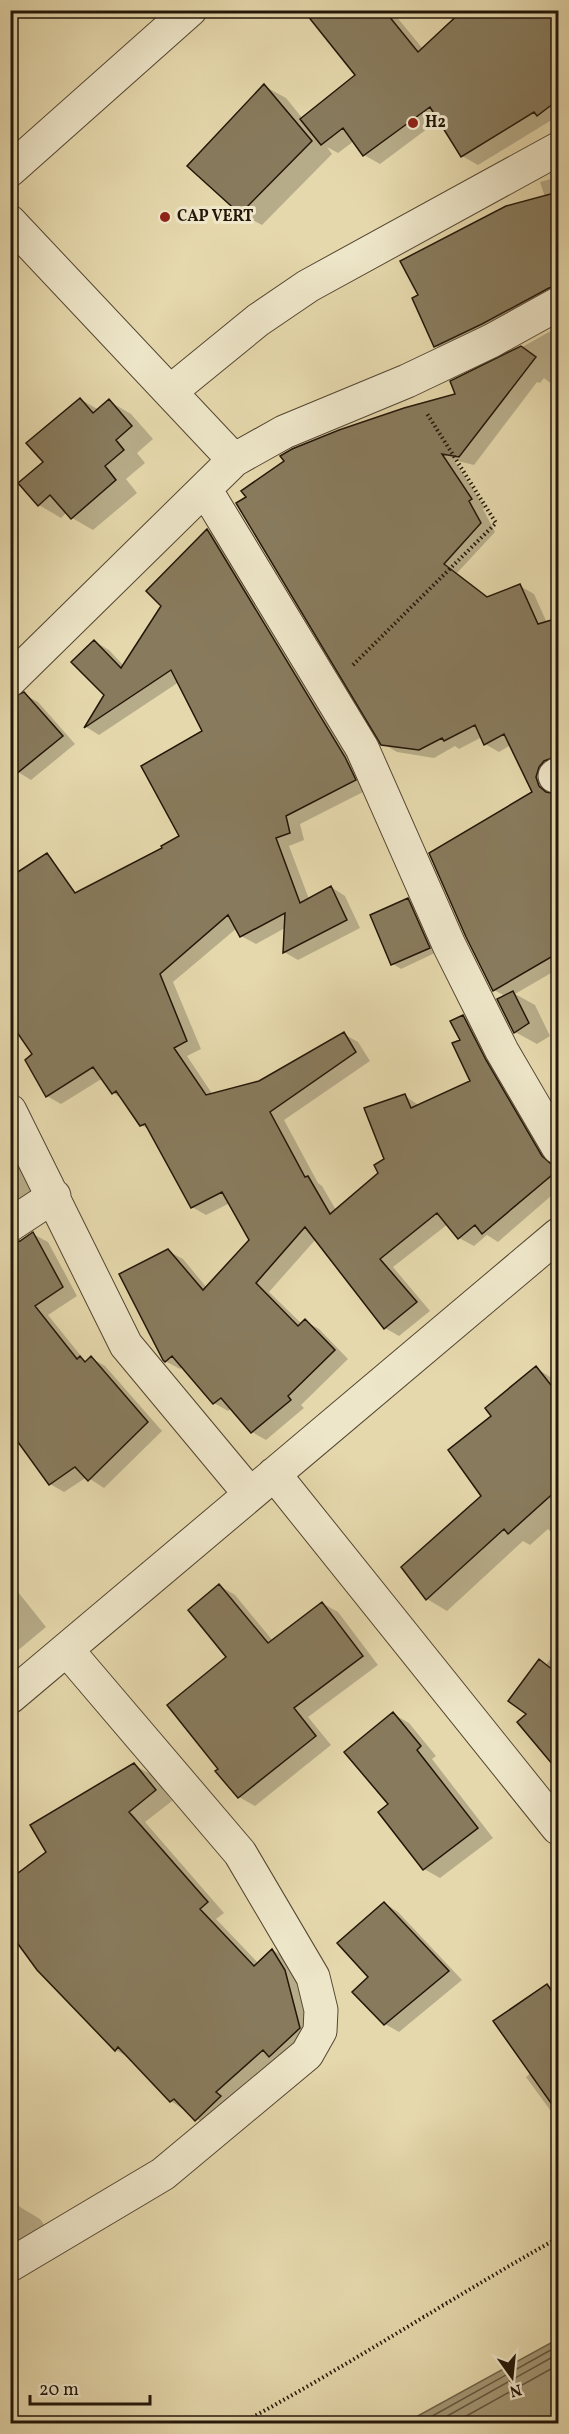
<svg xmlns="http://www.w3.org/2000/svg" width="569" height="2434" viewBox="0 0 569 2434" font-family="Vollkorn,serif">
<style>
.water{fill:#a39674;stroke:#706349;stroke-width:1.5}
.shadow{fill:#0003}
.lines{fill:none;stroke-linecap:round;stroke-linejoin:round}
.shore{stroke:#63563e;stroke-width:1.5}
.building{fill:#887b5d;stroke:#231608;stroke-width:1.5}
.street-casing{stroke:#544631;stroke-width:35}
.path{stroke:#231608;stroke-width:4;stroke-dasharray:1.5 3;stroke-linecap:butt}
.street{stroke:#eee6c9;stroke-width:33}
.poi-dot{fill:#8f2418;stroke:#eee6c9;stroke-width:2}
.labels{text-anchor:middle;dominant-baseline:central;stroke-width:6;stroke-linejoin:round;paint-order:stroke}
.poi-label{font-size:16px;font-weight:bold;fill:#231608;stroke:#eee6c9;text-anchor:start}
</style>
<rect width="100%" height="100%" fill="#e5d8ac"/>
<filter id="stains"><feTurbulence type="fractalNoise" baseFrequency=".00333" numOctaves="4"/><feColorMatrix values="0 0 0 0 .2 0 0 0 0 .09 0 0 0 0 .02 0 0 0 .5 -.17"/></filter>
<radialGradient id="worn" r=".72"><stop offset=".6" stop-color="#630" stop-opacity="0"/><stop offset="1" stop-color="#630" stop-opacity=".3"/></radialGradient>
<path class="water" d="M558,2339V2423H405Z"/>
<path class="shadow" d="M305,10H391L423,49L463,10H558V120L554,124L550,121L478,165L462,156L439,120L380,164L364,155L354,141L338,153L327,147L332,154L262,225L240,213L264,86L286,98L303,119L357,75Z
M558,177V298L450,354L436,346L545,197L540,182Z
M558,327V389L544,378L540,383L537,382L474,465L454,460L485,508L483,509L495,532L457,573L490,598L520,586L534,594L547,623L551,622L558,626V770L550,787L553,796L558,795V969L515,994L535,1005L550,1036L537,1044L515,1032L505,996L494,990L534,792L511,745L499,752L485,744L482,737L459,749L455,746L434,758L397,752L382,743L238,504L458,395L501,359Z
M80,399L99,410L109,401L131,414L153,439L137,453L145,463L126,479L137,493L93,530L72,518L67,512L61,518L39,505L45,462Z
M208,531L222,539L369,789L300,824L304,840L289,846L309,899L331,887L345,896L360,928L298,960L284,952L285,928L256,944L241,936L237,928L173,982L201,1049L187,1056L213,1095L260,1082L344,1034L358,1042L370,1061L284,1120L318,1183L322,1186L336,1210L380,1173L405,1096L420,1106L472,1082L462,1041L463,1016L477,1025L500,1070L556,1166L558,1167V1201L551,1196L498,1242L487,1235L474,1246L459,1238L448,1224L393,1267L430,1311L399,1336L385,1328L316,1239L269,1292L302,1324L305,1321L319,1329L348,1359L301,1405L304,1408L266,1440L252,1432L232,1408L228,1411L214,1403L183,1367L180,1369L165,1361L168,1251L183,1259L207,1288L250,1241L230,1203L206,1215L192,1207L150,1130L141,1125L123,1099L113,1093L103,1078L61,1104L47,1096L34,1054L133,941L164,849L181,837L204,732L179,682L99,735L86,727L106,695L94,641L109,650L124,666Z
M25,695L38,702L75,744L31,780L18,772Z
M408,900L416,905L437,952L401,969L393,964Z
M10,1152L34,1189L10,1222Z
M33,1234L48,1242L77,1296L48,1315L85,1361L87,1362L91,1358L105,1366L162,1431L104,1488L87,1477L64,1492L50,1484L12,1245Z
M536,1368L558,1382V1540L548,1529L530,1545L523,1541L447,1611L427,1599L483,1496L493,1417Z
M10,1582L46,1627L10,1657Z
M220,1586L235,1595L273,1641L322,1603L338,1612L378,1665L308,1717L331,1745L255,1806L239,1797L217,1771L220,1769L228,1657Z
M558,1648V1763L551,1759L528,1714L546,1665Z
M393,1714L409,1723L436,1756L432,1759L493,1838L440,1878L424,1869L390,1804Z
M134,1765L152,1775L172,1801L145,1822L224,1913L216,1919L259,1964L273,1950L289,1960L317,2038L213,2130L171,2101L131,2059L116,2050L39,1969L48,1853Z
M384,1903L398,1912L462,1980L399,2032L385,2024L370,1977Z
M547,1985L558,1992V2115L550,2110L526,2077L532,2072Z
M10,2192L20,2207L40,2219L55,2240L10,2276Z"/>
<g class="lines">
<path class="shore" d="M418,2424L558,2346
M433,2424L558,2354
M452,2424L558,2365"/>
</g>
<path class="building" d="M303,10H384L418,52L463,10H558V100L537,116L534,112L461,157L430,107L363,156L343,128L321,145L300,119L355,75Z
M264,84L312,141L240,214L187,166Z
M558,192V285L549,288L482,324L434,347L412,298L418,295L400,261L506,206Z
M521,346L536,357L459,457L442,454L472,499L469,501L481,523L444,564L487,597L520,584L538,624L558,618V756L544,761L539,767L536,777L539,786L546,792L558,794V953L493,991L466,937L429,853L532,792L504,734L484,745L475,725L444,741L442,738L419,750L381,745L236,503L246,497L241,491L284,461L280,456L292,449L339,430L404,408L455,394L450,381Z
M80,398L93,413L109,399L132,426L116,440L124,450L105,466L116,480L71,519L50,495L38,506L18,483L43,462L26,443Z
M207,529L345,757L356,780L286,816L290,833L276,838L300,903L331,886L347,920L283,953L285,913L240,937L228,915L160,974L187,1041L174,1048L206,1095L259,1081L344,1032L356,1052L270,1112L305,1177L308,1176L330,1214L378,1173L374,1165L384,1159L364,1108L405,1094L411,1108L470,1081L452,1043L460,1040L450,1021L463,1015L486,1060L542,1156L558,1170L482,1234L475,1225L458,1239L437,1213L380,1259L417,1302L384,1329L305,1227L256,1283L298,1326L305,1319L335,1350L288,1396L291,1400L251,1433L221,1398L213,1404L172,1356L165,1362L163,1360L119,1274L168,1249L203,1290L249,1240L222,1192L191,1208L145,1124L140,1126L116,1091L112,1094L93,1067L46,1097L25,1060L32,1054L10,1022V877L47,853L75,893L162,848L161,846L179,836L141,766L202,731L171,670L84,728L104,695L71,662L94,640L121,668L161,606L146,591Z
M24,692L63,736L10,779V698Z
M408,898L430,948L391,965L370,915Z
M513,991L529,1023L514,1033L497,999Z
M33,1232L63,1287L35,1306L77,1359L80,1356L85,1362L91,1356L148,1422L88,1481L75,1467L49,1485L10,1431V1244L20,1241Z
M536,1366L558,1394V1489L508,1534L504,1529L426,1600L401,1567L481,1496L448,1450L491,1416L485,1408Z
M219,1584L268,1643L322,1602L363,1656L294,1708L316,1736L238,1798L215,1771L218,1769L167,1705L226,1657L188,1610Z
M539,1659L558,1674V1771L517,1722L526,1714L508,1701Z
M393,1712L421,1746L417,1750L478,1828L423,1870L378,1812L388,1804L344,1752Z
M134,1763L156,1790L129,1812L208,1902L200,1909L254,1966L272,1949L285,1970L300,2028L269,2057L263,2050L216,2092L221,2096L195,2121L174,2099L170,2102L118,2047L115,2051L37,1970L10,1933V1879L46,1852L30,1825Z
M384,1902L449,1971L384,2025L352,1992L368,1977L337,1943Z
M547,1984L558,2000V2113L493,2021Z"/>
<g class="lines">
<defs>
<path id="street" d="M10,170L190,10
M10,222L234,460
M171,391L258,320L308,286L558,149
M205,489L362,748L449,945L502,1051L558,1147
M10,680L234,460L284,432L407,381L491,341L558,304
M555,776L558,774
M10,1111L126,1345L250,1494
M10,1225L54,1196
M274,1474L558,1828
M10,1697L558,1235
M10,2265L163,2174L307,2054L320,2031L321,2010L313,1977L240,1853L67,1650"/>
</defs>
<use href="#street" class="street-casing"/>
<path class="path" d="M353,665L496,523L426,412
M240,2424C348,2366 451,2298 558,2238"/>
<use href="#street" class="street"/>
</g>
<g class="poi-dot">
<circle cx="413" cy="123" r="6"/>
<circle cx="165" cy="217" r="6"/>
</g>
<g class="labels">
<g class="poi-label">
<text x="425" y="123">H2</text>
<text x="177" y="217">CAP VERT</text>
</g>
</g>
<rect width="569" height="2434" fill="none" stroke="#e5d8ac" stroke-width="36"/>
<rect x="12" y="12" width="545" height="2410" fill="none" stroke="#231608" stroke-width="3"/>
<rect x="18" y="18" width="533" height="2398" fill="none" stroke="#231608" stroke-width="1.5"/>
<g transform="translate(512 2377) rotate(165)" stroke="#eee6c9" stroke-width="4.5" paint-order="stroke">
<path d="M0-4.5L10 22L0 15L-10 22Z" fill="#231608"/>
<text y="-9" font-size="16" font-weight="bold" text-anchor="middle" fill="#231608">N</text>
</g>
<path d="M30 2395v9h120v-9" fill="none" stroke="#231608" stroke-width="3"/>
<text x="39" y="2395" font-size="18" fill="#231608" stroke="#eee6c9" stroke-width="4.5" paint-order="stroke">20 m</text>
<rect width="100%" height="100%" filter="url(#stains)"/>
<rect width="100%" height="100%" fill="url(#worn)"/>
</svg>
